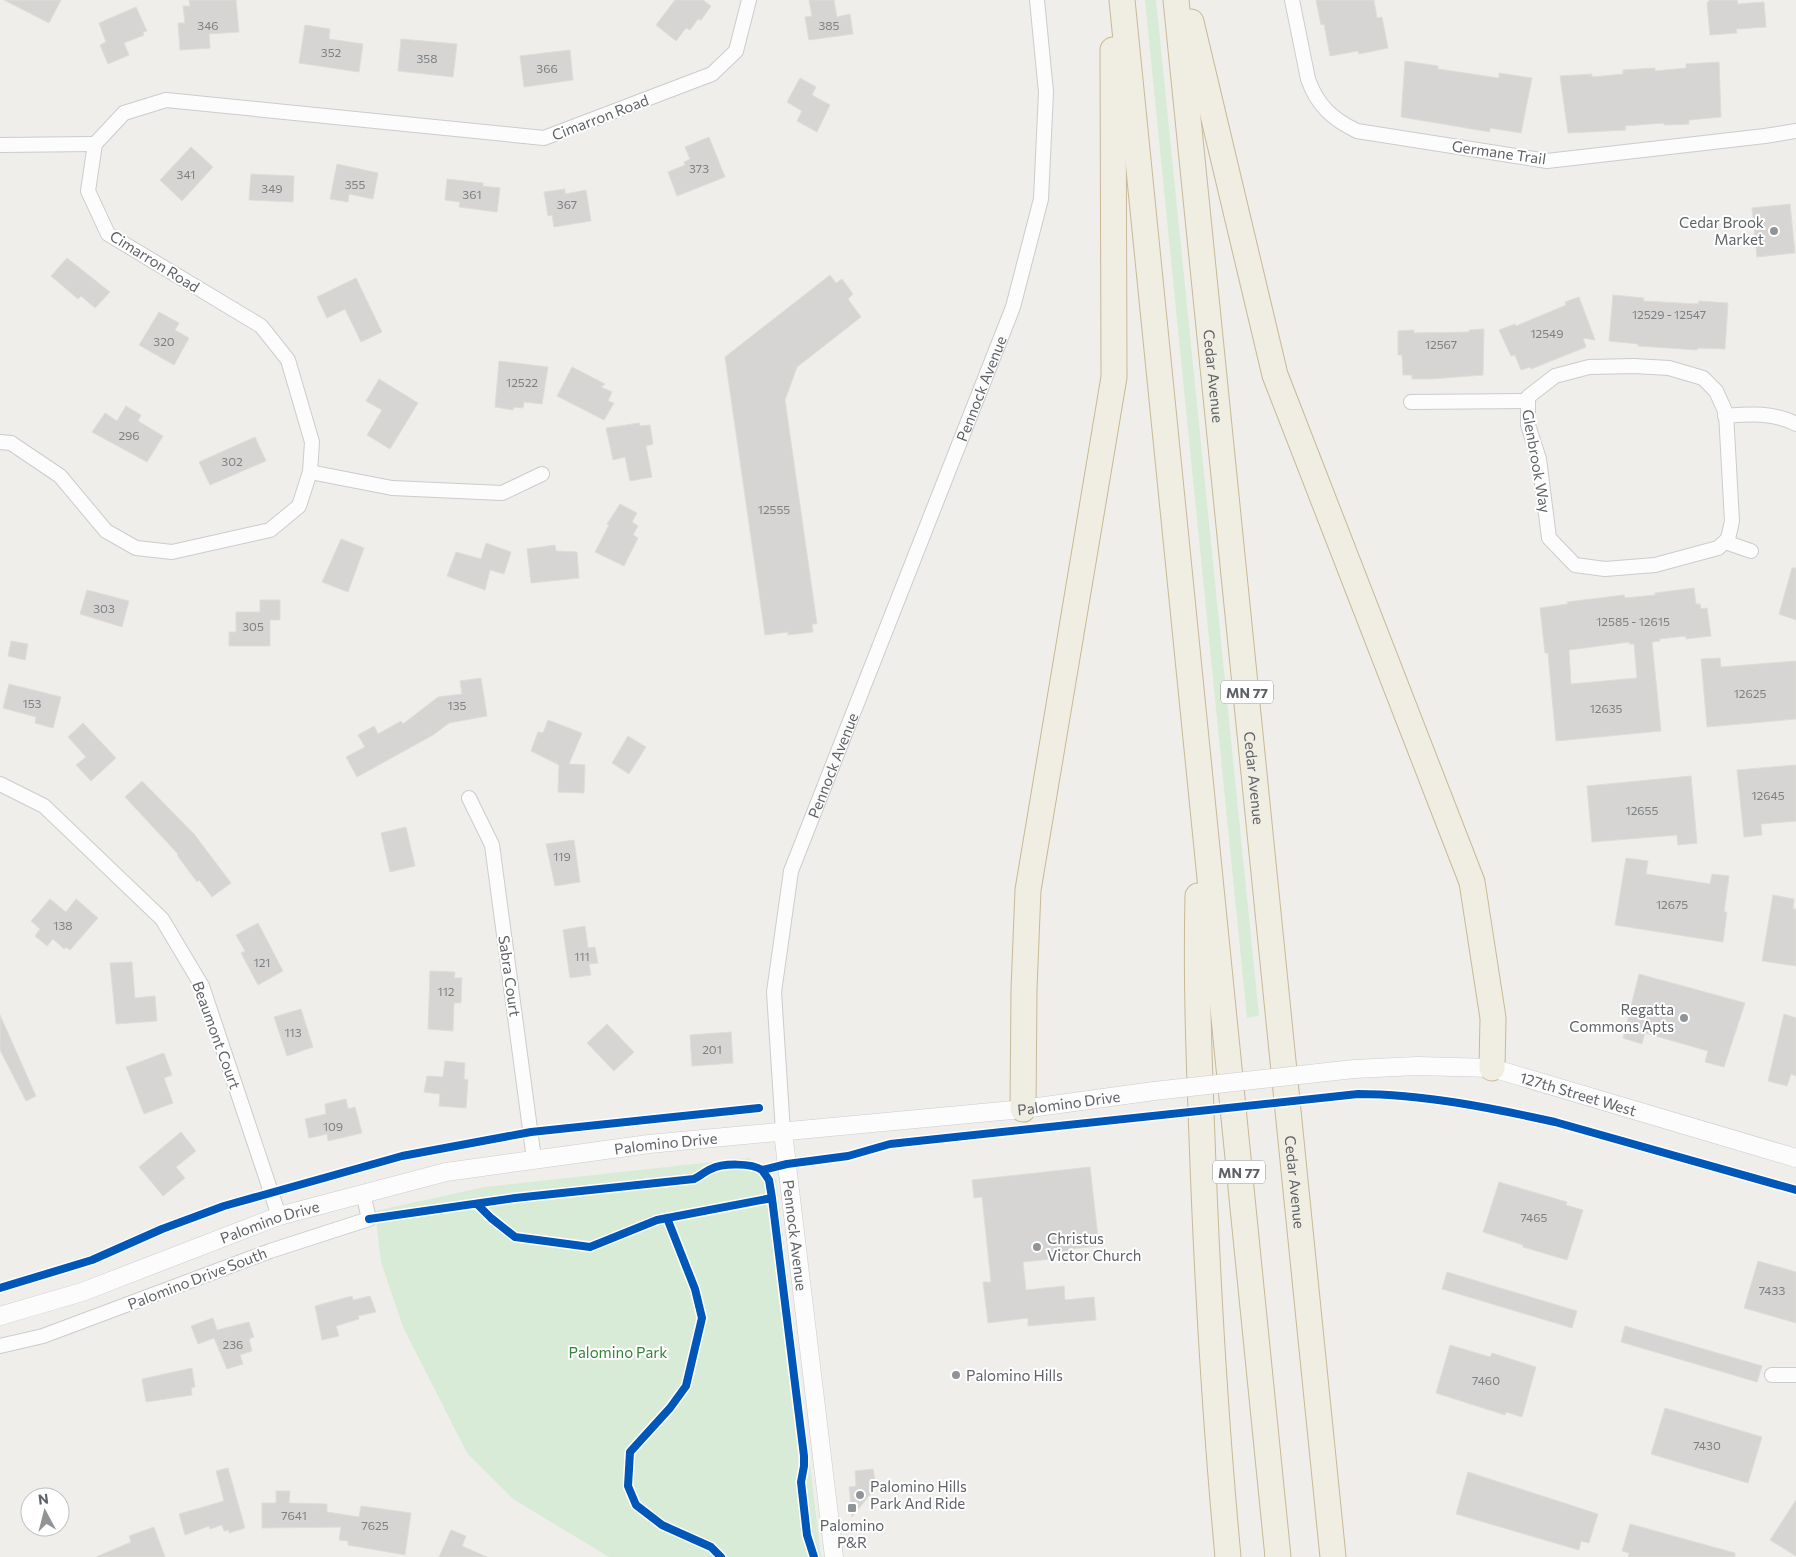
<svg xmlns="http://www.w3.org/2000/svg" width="1796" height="1557" viewBox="0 0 1796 1557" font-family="Commissioner,sans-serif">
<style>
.green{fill:#d8ebd6}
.building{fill:#d6d5d3;stroke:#deddd9;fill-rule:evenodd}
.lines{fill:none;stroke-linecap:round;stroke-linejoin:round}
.minor-casing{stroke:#cbcccc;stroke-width:16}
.tertiary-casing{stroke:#cbcccc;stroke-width:19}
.motorway-casing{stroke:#c8b996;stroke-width:27}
.minor{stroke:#fdfcfc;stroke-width:14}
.tertiary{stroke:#fdfcfc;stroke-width:18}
.motorway{stroke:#f0ede3;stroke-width:25}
.tertiary-bridge-casing{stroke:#cbcccc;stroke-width:19;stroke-linecap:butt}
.tertiary-bridge{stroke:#fdfcfc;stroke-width:18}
.cycleway-casing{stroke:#fff;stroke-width:11}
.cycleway{stroke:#0057b8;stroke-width:8}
.poi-dot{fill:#919496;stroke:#fff;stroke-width:2}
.labels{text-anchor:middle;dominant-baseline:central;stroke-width:4;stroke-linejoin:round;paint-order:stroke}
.number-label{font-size:12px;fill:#7e8184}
.shield{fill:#fff;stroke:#8f9295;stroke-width:1}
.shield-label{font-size:14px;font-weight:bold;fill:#5f6368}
.street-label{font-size:15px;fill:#5f6368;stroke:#fff}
.poi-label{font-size:15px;fill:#5f6368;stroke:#fff;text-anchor:start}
.park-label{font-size:15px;fill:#348238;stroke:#fff}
</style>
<rect width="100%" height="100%" fill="#efeeea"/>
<path class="green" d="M1145,0H1156L1259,1016L1247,1018Z
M749,1158L776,1179L821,1557H609L513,1499L467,1453L403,1327L381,1262L375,1211L485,1187Z"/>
<path class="building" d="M4,0H61L49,23Z
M189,0H236L239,32L209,34L210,48L180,50L178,23H185L183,6H190Z
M675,0H703L711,6L701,20L698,19L690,30L686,28L676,41L656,25Z
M809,0H834L837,17L850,14L853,34L809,40L805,17L812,16Z
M1316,0H1374L1377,18L1382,17L1388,48L1359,54L1358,51L1330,56L1324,24L1321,25Z
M1710,0H1737L1738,4L1764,2L1766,27L1736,29L1737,33L1710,35L1707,3Z
M136,7L147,31L143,32L144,35L124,43L129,55L108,64L100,45L106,42L99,23Z
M305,25L330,29L329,39L363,44L359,72L299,63Z
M401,39L457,44L453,77L398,71Z
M570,50L573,80L524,87L520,56Z
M1405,61L1438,66V69L1499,78V73L1532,78L1521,133L1490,128V132L1401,117Z
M1719,62L1721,117L1689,120V124L1664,125V123L1625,126L1626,130L1568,133L1560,76L1592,74V77L1623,74V70L1655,68V71L1686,68V64Z
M800,78L816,87L812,95L830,105L817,132L797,121L802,111L787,102Z
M709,137L725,177L677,196L668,172L685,165L684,162L690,159L685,147Z
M191,147L213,167L182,201L160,180Z
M337,164L378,173L373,199L349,194L348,202L330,199Z
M251,174L294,176L293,202L249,200Z
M447,179L483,183V186L500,188L497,212L459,207L460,202L445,200Z
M565,189V194L586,190L591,221L554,227L552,215L548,216L544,192Z
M1790,204L1795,253L1757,257L1752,208Z
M67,258L110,292L95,308L81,296L78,299L51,276Z
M830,275L836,283L842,279L853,294L848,299L861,317L797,367L785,400L817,624H812L813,632L788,635V632L765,635L725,357Z
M356,278L382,332L361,342L345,309L327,318L317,297Z
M1613,295L1644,298L1643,301L1698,304L1699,301L1728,303L1725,349L1698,348L1697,350L1638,346V344L1609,341Z
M1579,297L1595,340L1583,338L1586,347L1531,369L1530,367L1521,370L1515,355L1511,356L1499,330L1515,324L1516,326L1566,305L1565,302Z
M159,312L179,323L175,330L189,338L174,365L139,345Z
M1484,329L1483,375L1431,379H1412V375H1403L1402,355H1398V331L1414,330V333L1469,332V330Z
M499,361L548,367L542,404L524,402L523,408L514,407L513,410L495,407Z
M572,367L605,384L601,387L612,392L608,401L614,403L604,420L557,396Z
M379,379L418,403L390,449L367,435L382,410L366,401Z
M126,406L141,415L138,421L163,436L147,462L92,432L105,413L117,421Z
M639,423L640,426L650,425L653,444L646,446L652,477L630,481L625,457L613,460L606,428Z
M255,437L266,461L210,485L199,462Z
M620,504L637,513L632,522L638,526L633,535L638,538L624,566L595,552L609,525L607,524Z
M341,539L364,548L348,592L322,582Z
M486,543L511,552L504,574L490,570L485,590L447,576L456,552L481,559Z
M555,545L556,551L577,552L579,578L531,583L527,549Z
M1792,568H1796V620L1779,614Z
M1694,588L1696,604H1700L1701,609L1707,608L1711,636L1686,639V636L1659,639L1660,641L1652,642L1661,731L1556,741L1548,653H1545L1540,608L1568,604L1567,602L1624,595L1625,598L1655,595V593ZM1629,642V644H1634L1637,678L1571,684L1569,650Z
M87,590L129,601L122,627L80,614Z
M260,600H280V620H270V646H229V632H236V612H260Z
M11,641L28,644L25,660L8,656Z
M1720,658L1721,667L1796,661V719L1707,727L1701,659Z
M481,678L487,716L449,723L433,735L357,777L346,757L365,747L358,735L374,726L378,734L401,721L403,724L438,697L462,694L460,681Z
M9,684L61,697L53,728L35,723L36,717L3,708Z
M548,720L582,733L569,764L585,765L584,793L558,792L559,765L531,751L538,732L543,733Z
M83,723L116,758L91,781L76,765L86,757L68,737Z
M628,736L646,747L629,774L612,763Z
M1796,765V821L1761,824L1762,835L1744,837L1737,770Z
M1691,776L1697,843L1678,845L1677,835L1592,842L1587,786Z
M142,781L194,834L231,883L212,897L199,880L197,882L177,855L178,854L125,797Z
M406,827L415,866L390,872L381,833Z
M574,840L580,882L555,886L546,844Z
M1626,858L1648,861L1646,874L1710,884L1712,874L1729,876L1724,912H1727L1723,942L1615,925Z
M1773,895L1794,899L1793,909H1796V966L1762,961Z
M50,899L66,912L76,899L98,918L70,950L66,947L64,949L53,939L47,946L35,936L40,929L31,921Z
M258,923L283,971L258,985L241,953L245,951L236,935Z
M585,926L588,948L595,947L598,963L589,964L591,975L570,978L563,930Z
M132,962L135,998L155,996L157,1021L116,1024L110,963Z
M430,971L455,972L454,978H462L461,1003H454L453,1031L428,1029Z
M1639,974L1745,1003L1724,1067L1705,1062L1708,1051L1645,1033L1642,1044L1623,1038Z
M301,1009L313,1047L287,1056L274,1017Z
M1784,1014L1796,1018V1076L1791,1074L1787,1086L1768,1081Z
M0,1015L36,1096L26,1101L0,1050Z
M607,1024L634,1052L614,1071L587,1043Z
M731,1032L733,1063L692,1066L690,1035Z
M164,1053L172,1075L164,1078L173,1103L144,1114L126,1067Z
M445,1061L465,1063L464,1079L468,1080L466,1108L439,1106L440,1094L424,1092L427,1076L443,1077Z
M346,1099L348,1109L355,1107L362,1133L328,1141L327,1134L309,1138L305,1119L326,1114L325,1104Z
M181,1132L196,1151L176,1167L185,1178L163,1196L139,1167Z
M1090,1167L1099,1246L1070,1249L1071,1257L1023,1262L1026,1290L1064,1286L1065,1300L1094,1297L1096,1320L1028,1326V1318L988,1323L983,1282H991L982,1197L974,1198L972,1180Z
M1499,1182L1567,1202L1566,1205L1583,1210L1567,1260L1523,1247V1245L1483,1232Z
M1758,1261L1796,1272V1323L1744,1308Z
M1447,1272L1577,1311L1572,1328L1442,1289Z
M352,1296L353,1300L370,1296L376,1312L358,1316L359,1319L336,1326L339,1336L322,1340L315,1306Z
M213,1318L217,1330L249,1322L254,1337L249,1339L252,1351L240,1355L243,1364L227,1369L214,1338L198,1344L191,1326Z
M1625,1326L1762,1366L1757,1382L1621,1342Z
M1450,1345L1490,1357L1492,1353L1536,1367L1522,1417L1506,1412L1505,1415L1436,1393Z
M192,1368L195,1387L191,1388L192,1395L146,1402L142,1379Z
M1665,1408L1762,1437L1748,1483L1651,1454Z
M228,1468L245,1528L229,1533V1530L224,1531L222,1525L210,1529L209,1526L185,1535L179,1514L224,1501L216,1471Z
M873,1469L876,1487L852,1517L849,1487L856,1486L855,1471Z
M1468,1472L1598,1514L1589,1543L1581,1541L1579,1550L1456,1514Z
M276,1491H290L289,1503L327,1504V1512L359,1517L361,1506L411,1513L405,1555L348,1545V1541L339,1540L341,1527L262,1528V1503H276Z
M1796,1500V1556L1770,1540Z
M1630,1524L1735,1553V1557H1628L1629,1553L1622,1551Z
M154,1527L165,1557H96L131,1542L129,1536Z
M451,1530L466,1536L462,1546L487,1557H439Z"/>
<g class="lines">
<defs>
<g id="minor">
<path d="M1292,0L1308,79C1317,105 1332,119 1357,131L1547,161L1765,136L1796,131"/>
<path d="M0,145L95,144"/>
<path d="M1634,366L1669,368L1703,378L1716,391L1726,413L1732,521L1728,539L1718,548L1655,565L1605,569L1575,565L1549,538L1539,459L1528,425V397L1555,376L1589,367Z"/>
<path d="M1411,402L1527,401"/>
<path d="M1725,416C1750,414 1773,412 1796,424"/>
<path d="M0,442L11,443L60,476L106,531L136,548L172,552L270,530L299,506L310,472L312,442L288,360L261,326L108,234L88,191L95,144L124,113L166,100L544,138L712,74L736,51L749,0"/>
<path d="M310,472L392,488L502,493L542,474"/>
<path d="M1725,542L1751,551"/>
<path d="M0,784L44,806L162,919L202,986L279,1216"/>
<path d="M469,798L492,845L534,1159"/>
<path id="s1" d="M783,1132L774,992L791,871L1013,307L1041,199L1046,92L1037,0"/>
<path d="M0,1346L43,1336L270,1251L369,1219L363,1193"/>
<path d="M1772,1375H1796"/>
</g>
<g id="tertiary">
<path id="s2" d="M1354,1069L1417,1066L1492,1068L1796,1158"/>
<path id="s3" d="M783,1132L834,1557"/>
<path id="s4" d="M0,1316L82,1292L279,1216L446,1172L649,1144L1023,1109L1154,1091"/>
</g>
<g id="motorway">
<path d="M1122,0L1278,1557"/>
<path id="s5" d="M1176,0L1333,1557"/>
<path d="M1191,22L1275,375L1472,882L1493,1018L1492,1068"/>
<path d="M1198,896C1196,977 1199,1058 1202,1138C1207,1278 1215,1418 1228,1557"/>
<path d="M1023,1109L1024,989L1028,890L1114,377L1113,50"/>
</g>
</defs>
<use href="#minor" class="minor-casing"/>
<use href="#tertiary" class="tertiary-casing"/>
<use href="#motorway" class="motorway-casing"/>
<use href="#minor" class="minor"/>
<use href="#tertiary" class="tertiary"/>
<use href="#motorway" class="motorway"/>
<defs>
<path id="tertiary-bridge" d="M1154,1091L1354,1069"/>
</defs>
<use href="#tertiary-bridge" class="tertiary-bridge-casing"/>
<use href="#tertiary-bridge" class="tertiary-bridge"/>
<defs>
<path id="cycleway" d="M762,1170L769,1180L772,1198L804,1456V1466L801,1482L807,1535L814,1557
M477,1204L491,1218L515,1237L590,1247L657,1220L772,1198
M667,1218L695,1289L702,1318L686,1386L670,1408L630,1452L628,1486L636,1505L662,1525L711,1547L721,1557
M369,1219L515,1198L694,1179C701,1176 705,1171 711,1169C722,1163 752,1163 762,1170L787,1164L848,1156L890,1144L1358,1094C1423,1094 1492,1108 1555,1122L1796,1190
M0,1288L92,1260L162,1229L224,1206L402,1156L531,1132L759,1108"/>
</defs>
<use href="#cycleway" class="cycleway-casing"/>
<use href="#cycleway" class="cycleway"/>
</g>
<g class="poi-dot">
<circle cx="1774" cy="231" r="5"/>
<circle cx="1684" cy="1018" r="5"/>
<circle cx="1037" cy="1247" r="5"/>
<circle cx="956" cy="1375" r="5"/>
<circle cx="860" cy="1495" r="5"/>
<rect x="847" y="1503" width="10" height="10" rx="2.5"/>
</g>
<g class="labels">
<g class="number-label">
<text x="208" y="25">346</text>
<text x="829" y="25">385</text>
<text x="331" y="52">352</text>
<text x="427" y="58">358</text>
<text x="547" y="68">366</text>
<text x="699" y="168">373</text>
<text x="186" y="174">341</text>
<text x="355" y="184">355</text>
<text x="272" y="188">349</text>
<text x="472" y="194">361</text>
<text x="567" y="204">367</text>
<text x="1669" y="314">12529 - 12547</text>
<text x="1547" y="333">12549</text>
<text x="164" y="341">320</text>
<text x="1441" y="344">12567</text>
<text x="522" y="382">12522</text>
<text x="129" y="435">296</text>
<text x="232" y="461">302</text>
<text x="774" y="509">12555</text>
<text x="104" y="608">303</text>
<text x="1633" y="621">12585 - 12615</text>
<text x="253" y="626">305</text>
<text x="1750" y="693">12625</text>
<text x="32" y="703">153</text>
<text x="457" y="705">135</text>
<text x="1606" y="708">12635</text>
<text x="1768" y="795">12645</text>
<text x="1642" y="810">12655</text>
<text x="562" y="856">119</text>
<text x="1672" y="904">12675</text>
<text x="63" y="925">138</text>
<text x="582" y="956">111</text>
<text x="262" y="962">121</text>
<text x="446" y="991">112</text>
<text x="293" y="1032">113</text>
<text x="712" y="1049">201</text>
<text x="333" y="1126">109</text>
<text x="1534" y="1217">7465</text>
<text x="1772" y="1290">7433</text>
<text x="233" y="1344">236</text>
<text x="1486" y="1380">7460</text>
<text x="1707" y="1445">7430</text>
<text x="294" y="1515">7641</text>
<text x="375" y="1525">7625</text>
</g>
<g class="shield">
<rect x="1221" y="680.5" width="52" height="23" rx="4"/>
<rect x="1213" y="1160.5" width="52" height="23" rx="4"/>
</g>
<g class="shield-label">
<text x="1247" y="692">MN 77</text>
<text x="1239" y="1172">MN 77</text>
</g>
<g class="street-label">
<text transform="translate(600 117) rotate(-21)">Cimarron Road</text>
<text transform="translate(1499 152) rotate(8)">Germane Trail</text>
<text transform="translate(155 261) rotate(32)">Cimarron Road</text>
<text stroke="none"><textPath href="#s5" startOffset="378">Cedar Avenue</textPath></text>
<text stroke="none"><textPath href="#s1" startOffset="781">Pennock Avenue</textPath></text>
<text transform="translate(1537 461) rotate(80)">Glenbrook Way</text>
<text stroke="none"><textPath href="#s1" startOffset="376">Pennock Avenue</textPath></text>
<text stroke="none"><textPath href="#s5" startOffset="782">Cedar Avenue</textPath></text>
<text transform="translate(510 976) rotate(82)">Sabra Court</text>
<text transform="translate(217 1035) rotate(70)">Beaumont Court</text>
<text stroke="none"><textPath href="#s2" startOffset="228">127th Street West</textPath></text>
<text stroke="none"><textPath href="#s4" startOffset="1096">Palomino Drive</textPath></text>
<text stroke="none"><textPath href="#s4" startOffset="691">Palomino Drive</textPath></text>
<text stroke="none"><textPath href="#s5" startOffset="1188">Cedar Avenue</textPath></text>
<text stroke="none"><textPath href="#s4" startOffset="286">Palomino Drive</textPath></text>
<text stroke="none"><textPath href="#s3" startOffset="104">Pennock Avenue</textPath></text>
<text transform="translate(197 1278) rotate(-21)">Palomino Drive South</text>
</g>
<g class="poi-label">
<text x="1764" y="222" text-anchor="end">Cedar Brook<tspan x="1764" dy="17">Market</tspan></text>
<text x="1674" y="1009" text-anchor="end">Regatta<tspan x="1674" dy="17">Commons Apts</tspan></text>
<text x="1047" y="1238">Christus<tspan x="1047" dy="17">Victor Church</tspan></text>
<text x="966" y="1375">Palomino Hills</text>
<text x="870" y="1486">Palomino Hills<tspan x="870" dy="17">Park And Ride</tspan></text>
<text x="852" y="1525" text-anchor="middle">Palomino<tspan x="852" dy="17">P&amp;R</tspan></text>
</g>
<g class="park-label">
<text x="618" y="1352">Palomino Park</text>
</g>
</g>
<g transform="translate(45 1512) rotate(353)"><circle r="24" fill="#ffffff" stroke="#bfc1c3"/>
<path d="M0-4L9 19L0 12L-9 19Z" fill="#919496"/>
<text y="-8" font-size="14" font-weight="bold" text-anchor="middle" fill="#5f6368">N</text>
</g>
</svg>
